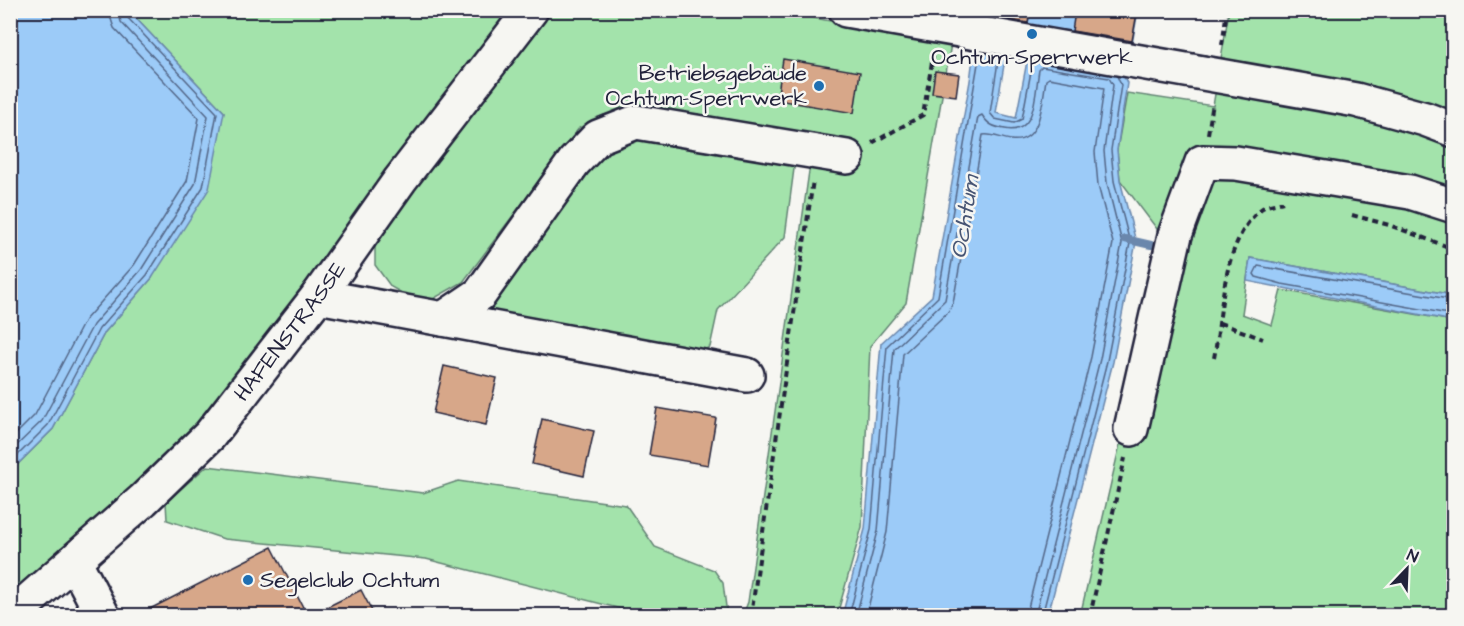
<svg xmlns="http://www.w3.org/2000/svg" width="1464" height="626" viewBox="0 0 1464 626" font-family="'Architects Daughter',sans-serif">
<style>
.green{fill:#a3e3ab;stroke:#628273;stroke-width:1.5}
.water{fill:#9ccbf8;stroke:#6b87ac;stroke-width:1.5}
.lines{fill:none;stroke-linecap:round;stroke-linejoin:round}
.shore{stroke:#536687;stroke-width:1.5}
.stream{stroke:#6b87ac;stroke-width:8}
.building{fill:#d7a789;stroke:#22223b;stroke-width:1.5}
.minor-casing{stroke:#22223b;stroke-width:38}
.path{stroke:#22223b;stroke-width:4;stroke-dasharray:6 4.5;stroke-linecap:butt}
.minor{stroke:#f6f6f2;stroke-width:33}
.poi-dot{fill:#1f6fb2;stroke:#f6f6f2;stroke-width:2}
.labels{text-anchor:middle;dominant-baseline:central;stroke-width:5;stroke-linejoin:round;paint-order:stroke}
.poi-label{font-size:22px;fill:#22223b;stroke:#f6f6f2}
.street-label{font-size:22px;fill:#22223b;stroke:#f6f6f2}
.water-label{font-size:24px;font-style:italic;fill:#475574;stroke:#f6f6f2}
</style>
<rect width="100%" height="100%" fill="#f6f6f2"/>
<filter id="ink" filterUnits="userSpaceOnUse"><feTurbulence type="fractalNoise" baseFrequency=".0167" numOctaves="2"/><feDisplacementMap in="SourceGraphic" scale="12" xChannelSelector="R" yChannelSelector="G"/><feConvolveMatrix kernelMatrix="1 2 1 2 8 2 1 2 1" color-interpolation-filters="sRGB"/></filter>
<g filter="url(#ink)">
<path class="green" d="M129,11H513L202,427L11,597V471L53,429L105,332L152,278L224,112Z
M545,11H778L951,44L906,303L870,346L862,527L837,615H743L748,602L814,136L699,114L627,110L604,115L579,128L463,282L433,299L411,298L391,287L375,265V244L387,213Z
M1229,11H1453V295L1250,258L1242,314L1272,325L1281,290L1453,321V615L1080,616L1164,255L1157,229L1120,180L1117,150L1127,93L1213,106Z
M643,127L795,161L785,237L718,310L710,347L697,353L502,323L485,309L611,138Z
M207,466L423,493L458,481L626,505L655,547L714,570L723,583L727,615H645L426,559L224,539L167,520L166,502Z"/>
<path class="water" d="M11,10L129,11L224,112L209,189L152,278L105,332L53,429L11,471Z
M979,11H1013L996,113L1016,118L1029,51L1119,66L1127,83L1117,150L1120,180L1136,242L1113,362L1048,615L842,616L865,529L881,343L932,296L970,81Z
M1030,11H1138L1130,55L1025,38Z
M1250,258L1453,295V321L1247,281Z"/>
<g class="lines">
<path class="shore" d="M999,55L990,113L995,119L1014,123L1022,119L1033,61
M1454,300L1258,266L1254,274L1256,277L1282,284L1454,315
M10,440L35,415L85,320L134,265L187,181L199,118L114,28L108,10
M10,452L42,421L93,325L141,270L195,184L208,116L121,22L118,10
M10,463L48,425L99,329L147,275L203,187L217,113L127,17L125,10
M849,616L871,530L887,346L938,297L980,52
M856,616L878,531L894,349L945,300L978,117L982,115C988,125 994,127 1005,129C1037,136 1035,92 1039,70L1042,67L1109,78L1113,85L1104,151L1107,183L1122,243L1100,359L1035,616
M866,616L887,532L903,354L948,312L953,303L983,135C991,133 1002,139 1011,140C1042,144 1042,101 1046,80L1049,78L1104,88L1095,152L1098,185L1113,243L1091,357L1026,616
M1042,616L1107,361L1130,243L1114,181L1111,150L1121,85L1117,76"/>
<path class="stream" d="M1125,239L1151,245"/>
</g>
<path class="building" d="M988,10L1029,17L1028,23L987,16Z
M1075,12L1137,13L1132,41L1072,31Z
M783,59L860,72L854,113L777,100Z
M935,71L959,74L956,96L932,93Z
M444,366L497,378L486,425L433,413Z
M657,408L716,418L708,465L649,455Z
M542,419L594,431L584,476L532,464Z
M272,547L307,615H138Z
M361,590L374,615H311Z"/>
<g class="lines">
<defs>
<g id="minor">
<path d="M846,10L1356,100L1425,119L1454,130"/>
<path d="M318,296L747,375"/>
<path d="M443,319L480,294L574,162L598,137L636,122L847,157"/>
<path d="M1131,429L1175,235L1202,162L1236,163L1410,192L1454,206"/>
<path d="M75,562L103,616"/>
<path id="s1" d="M11,616L143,500L210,435L318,296L400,180L531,10"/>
</g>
</defs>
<use href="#minor" class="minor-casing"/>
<path class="path" d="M1222,45L1227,10
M1208,134L1213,103
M872,143L923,115L933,56
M1352,215L1389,225L1454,249
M1220,323L1263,339
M1214,358C1223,311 1221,243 1261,209C1266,205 1276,204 1283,202
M751,616L813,180
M1090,616L1125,458"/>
<use href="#minor" class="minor"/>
</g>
</g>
<g class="poi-dot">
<circle cx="1032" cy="34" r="6"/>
<circle cx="819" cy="86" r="6"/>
<circle cx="248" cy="580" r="6"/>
</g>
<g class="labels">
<g class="poi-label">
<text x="1032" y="57">Ochtum-Sperrwerk</text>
<text x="807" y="73" text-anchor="end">Betriebsgebäude<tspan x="807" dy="25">Ochtum-Sperrwerk</tspan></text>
<text x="260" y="580" text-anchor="start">Segelclub Ochtum</text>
</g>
<g class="street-label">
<text stroke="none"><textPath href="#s1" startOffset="400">HAFENSTRASSE</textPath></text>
</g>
<g class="water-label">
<text transform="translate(965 217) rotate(-81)">Ochtum</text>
</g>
</g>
<rect width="1464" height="626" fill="none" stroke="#f6f6f2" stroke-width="36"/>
<rect x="18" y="18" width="1428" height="590" fill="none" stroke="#22223b" stroke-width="2" filter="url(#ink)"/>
<g transform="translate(1407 569) rotate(23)" stroke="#f6f6f2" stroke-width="4.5" paint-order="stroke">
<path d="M0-4.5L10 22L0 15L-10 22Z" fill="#22223b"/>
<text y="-9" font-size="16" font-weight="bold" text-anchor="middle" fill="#22223b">N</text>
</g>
</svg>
